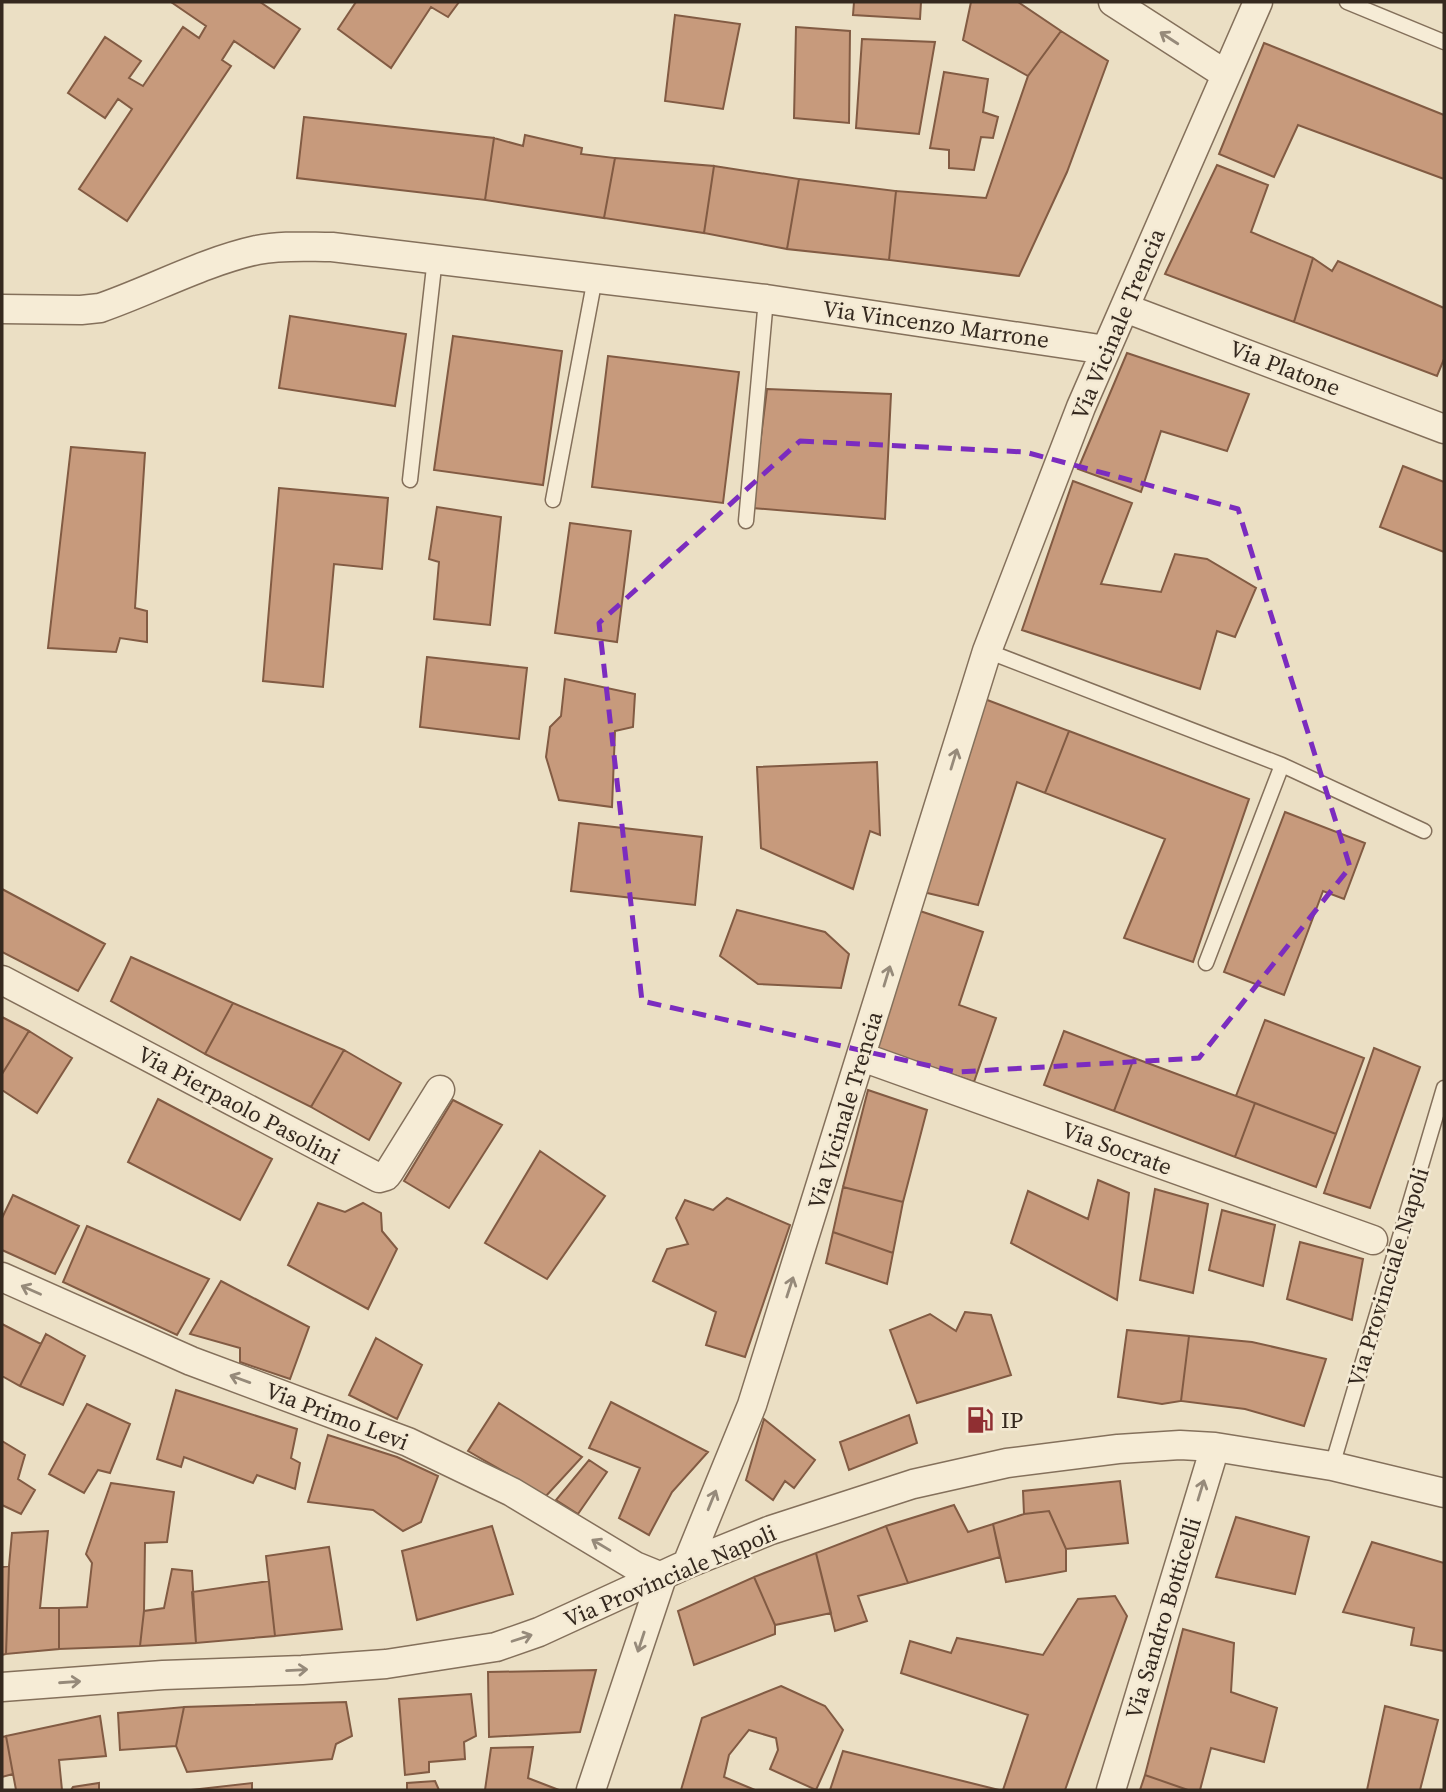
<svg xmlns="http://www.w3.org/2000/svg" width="1446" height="1792" viewBox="0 0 1446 1792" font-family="'Source Serif 4',serif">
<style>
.building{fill:#c79a7c;stroke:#825b43;stroke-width:2}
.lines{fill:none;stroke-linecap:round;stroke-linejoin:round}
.service-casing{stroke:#84705b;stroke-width:17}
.minor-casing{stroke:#84705b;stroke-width:31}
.service{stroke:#f6ecd6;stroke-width:14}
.minor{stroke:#f6ecd6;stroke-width:28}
.oneway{stroke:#968a7a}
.marked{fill:none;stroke:#7b2cbf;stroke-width:5;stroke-dasharray:14 9;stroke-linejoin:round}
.labels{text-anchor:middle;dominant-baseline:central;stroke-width:5;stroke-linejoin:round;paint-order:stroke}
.street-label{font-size:23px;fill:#35291f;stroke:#f3e9d3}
.poi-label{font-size:23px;fill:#35291f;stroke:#f3e9d3;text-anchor:start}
</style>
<rect width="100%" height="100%" fill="#ebdfc4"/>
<path class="building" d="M171,2H260L300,29L274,68L234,41L222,60L231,66L127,221L79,189L132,109L118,99L105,118L68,93L105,37L141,61L129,78L143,86L183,27L199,38L206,26Z
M356,2H459L448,17L431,7L391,68L338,29Z
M854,2H921L920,19L853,15Z
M971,2H1018L1061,31L1028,76L963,40Z
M675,15L740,24L723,109L665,101Z
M796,27L850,31L849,123L794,118Z
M1061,31L1108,61L1067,172L1019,276L889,260L896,191L986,198L1028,76Z
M862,39L935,42L919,134L856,128Z
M1264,43L1444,115V179L1298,125L1274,177L1219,154Z
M944,72L988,79L983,112L998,117L993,138L981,137L974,170L949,168V150L930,148Z
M304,117L494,138L485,200L297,178Z
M525,135L582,148L581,154L615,158L604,218L485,200L494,138L523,146Z
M615,158L714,166L704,233L604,218Z
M1217,165L1268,185L1251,232L1313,258L1294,322L1165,274Z
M714,166L799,179L787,249L704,233Z
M799,179L896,191L889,260L787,249Z
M1313,258L1332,271L1338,261L1444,308V359L1437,376L1294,322Z
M290,316L406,334L395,406L279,388Z
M453,336L562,351L543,485L434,470Z
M1127,353L1249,394L1227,451L1161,431L1141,492L1078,469Z
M608,356L739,372L723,503L592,487Z
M767,389L891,394L885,519L752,508Z
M71,447L145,453L135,608L147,611V642L120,638L116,652L48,648Z
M1403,466L1444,482V552L1380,527Z
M1073,481L1132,503L1101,584L1161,592L1175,554L1207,559L1256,588L1235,637L1217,631L1200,689L1022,630Z
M279,488L388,498L382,569L334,564L323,687L263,681Z
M437,507L501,517L490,625L434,619L439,562L429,559Z
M570,523L631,531L617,642L555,633Z
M427,657L527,668L519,739L420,727Z
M565,679L635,694L633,727L615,731L612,807L559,800L546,757L550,727L561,716Z
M982,698L1069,731L1045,793L1017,782L978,905L923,892Z
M1069,731L1249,799L1193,962L1124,938L1165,839L1045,793Z
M877,762L880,835L870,831L853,889L761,848L757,767Z
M1285,812L1365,843L1344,899L1323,891L1284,995L1224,972Z
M579,823L702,837L695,905L571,891Z
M2,889L105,944L78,991L2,952Z
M914,909L983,932L959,1005L996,1018L974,1082L868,1045Z
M737,910L825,932L849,954L841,988L758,984L720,956Z
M131,957L233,1003L205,1054L111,1001Z
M233,1003L344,1050L311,1107L205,1054Z
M2,1017L29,1031L2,1074Z
M1265,1020L1364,1058L1336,1134L1236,1096Z
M29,1031L72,1058L37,1113L2,1090V1074Z
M1064,1031L1134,1058L1114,1111L1044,1085Z
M1374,1048L1420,1067L1370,1208L1324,1193Z
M344,1050L401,1083L369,1140L311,1107Z
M1134,1058L1255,1103L1235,1157L1114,1111Z
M868,1090L927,1110L903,1202L843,1187Z
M158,1099L272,1159L240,1220L128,1162Z
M453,1100L502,1125L449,1208L404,1181Z
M1255,1103L1336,1134L1316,1187L1235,1157Z
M540,1151L605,1196L547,1279L485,1243Z
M1098,1180L1129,1193L1117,1300L1011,1243L1028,1191L1088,1219Z
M843,1187L903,1202L893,1253L833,1232Z
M1155,1189L1208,1204L1193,1293L1140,1280Z
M13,1195L79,1226L55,1274L2,1250V1218Z
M727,1198L790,1225L745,1357L706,1345L716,1312L653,1281L667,1249L688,1244L676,1218L685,1200L713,1210Z
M318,1203L345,1212L363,1203L381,1213L382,1231L397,1249L368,1309L288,1265Z
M1222,1210L1275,1225L1263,1286L1209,1270Z
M87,1226L209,1279L177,1335L63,1282Z
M833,1232L893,1253L887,1284L826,1263Z
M1300,1242L1363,1259L1352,1320L1287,1299Z
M221,1281L309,1327L290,1379L240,1362V1348L190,1334Z
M965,1312L991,1315L1011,1375L917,1403L890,1330L930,1314L956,1331Z
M2,1324L41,1344L20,1386L2,1376Z
M1127,1330L1189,1336L1181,1401L1162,1404L1118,1397Z
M46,1334L85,1356L63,1405L20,1386Z
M1189,1336L1252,1342L1326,1359L1304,1426L1245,1409L1181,1401Z
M376,1338L422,1365L397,1419L349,1395Z
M176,1390L297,1429L291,1458L300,1463L295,1489L257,1475L253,1483L184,1457L181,1467L157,1459Z
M611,1402L708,1452L672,1492L649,1535L619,1518L640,1468L589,1448Z
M499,1403L582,1457L546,1496L468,1451Z
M87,1404L130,1424L110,1473L98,1470L84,1493L49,1474Z
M909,1415L917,1443L849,1470L840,1442Z
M764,1419L815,1460L794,1488L785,1481L773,1500L746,1480Z
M328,1435L397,1457L438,1476L421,1522L403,1531L373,1510L308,1502Z
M2,1441L25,1455L18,1479L35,1490L21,1514L2,1505Z
M589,1460L607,1472L578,1514L556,1500Z
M1120,1481L1128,1543L1066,1549L1049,1511L1024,1514L1023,1491Z
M111,1483L174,1492L167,1542L145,1543L144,1611L140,1646L59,1649V1608L87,1607L92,1563L86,1554Z
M954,1505L968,1532L993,1524L1000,1557L908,1583L886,1526Z
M1049,1511L1066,1549V1571L1006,1582L993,1524L1024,1514Z
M1236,1517L1309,1537L1295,1594L1216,1577Z
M492,1526L513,1594L417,1620L402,1551Z
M886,1526L908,1583L858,1596L867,1621L835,1631L816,1553Z
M48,1531L40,1608H59V1649L6,1654L9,1566L12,1533Z
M1372,1542L1444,1563V1651L1411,1645L1414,1628L1343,1612Z
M329,1547L342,1629L275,1636L266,1556Z
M816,1553L831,1613L775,1625L754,1577Z
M9,1566L6,1654L2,1655V1567Z
M172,1569L192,1571L196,1643L140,1646L144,1611L164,1608Z
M754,1577L775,1625V1634L694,1665L678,1611Z
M269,1581L275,1636L196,1643L192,1592Z
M1115,1596L1127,1616L1065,1790H1003L1028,1715L901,1673L910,1641L951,1653L957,1638L1043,1655L1078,1599Z
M1183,1629L1234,1643L1231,1692L1277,1708L1264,1762L1211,1748L1200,1790H1188L1145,1775Z
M596,1670L580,1732L489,1737L488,1672Z
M781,1686L825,1706L843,1730L816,1790L770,1769L778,1750L776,1738L749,1730L729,1755L724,1777L755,1790H681L702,1718Z
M471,1694L476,1736L464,1742L465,1759L429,1762V1772L405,1775L399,1699Z
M346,1702L352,1736L336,1744L332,1759L187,1772L176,1746L184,1707Z
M1385,1706L1438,1720L1420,1790H1367Z
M184,1707L176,1746L120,1750L118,1713Z
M100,1716L106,1756L59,1760L62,1790H16L6,1736Z
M6,1736L13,1774L2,1777V1737Z
M533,1747L528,1778L559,1790H485L491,1748Z
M843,1751L999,1790H830Z
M1145,1775L1188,1790H1140Z
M435,1781L439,1790H407V1783Z
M99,1783V1790H71L73,1787Z
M252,1783V1790H191Z"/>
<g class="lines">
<defs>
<path id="service" d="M1347,2L1444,42
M410,480L435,258
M553,500L595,278
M746,521L766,299
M987,651L1282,765L1424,831
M1206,963L1282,765
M1332,1466L1444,1088"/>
<path id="minor" d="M1113,2L1225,74
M1125,308L1444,429
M2,309L81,310L100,308C152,290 203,262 257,250C282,245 307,247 332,247L766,299L1106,350
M2,980L379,1178L386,1176L389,1172L440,1090
M862,1057L1373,1240
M2,1277L191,1361L408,1442L512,1492L635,1566L662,1577
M687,1564L752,1405L987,651L1081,407L1258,2
M2,1687L163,1675L302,1670L386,1664L496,1647L539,1632L687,1564L771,1530L913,1484L1007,1463L1118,1449L1180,1445L1215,1447L1332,1466L1444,1493
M591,1790L662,1577
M1111,1790L1215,1447"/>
</defs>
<use href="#service" class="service-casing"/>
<use href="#minor" class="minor-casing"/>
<use href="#service" class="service"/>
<use href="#minor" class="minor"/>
</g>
<defs><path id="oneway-shaft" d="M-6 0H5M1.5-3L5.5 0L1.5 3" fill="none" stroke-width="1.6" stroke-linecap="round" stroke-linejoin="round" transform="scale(1.75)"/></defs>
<g class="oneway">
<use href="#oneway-shaft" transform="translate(1169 38) rotate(-147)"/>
<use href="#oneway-shaft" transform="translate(954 759) rotate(-73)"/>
<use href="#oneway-shaft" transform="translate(887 976) rotate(-73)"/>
<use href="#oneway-shaft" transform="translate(790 1287) rotate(-72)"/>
<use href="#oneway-shaft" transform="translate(31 1290) rotate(-156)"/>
<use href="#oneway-shaft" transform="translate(240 1379) rotate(-160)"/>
<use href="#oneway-shaft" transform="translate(1201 1490) rotate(-73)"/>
<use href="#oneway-shaft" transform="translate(712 1500) rotate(-68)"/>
<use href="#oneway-shaft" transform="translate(601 1545) rotate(-149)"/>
<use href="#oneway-shaft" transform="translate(522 1638) rotate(-18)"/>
<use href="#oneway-shaft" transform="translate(641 1642) rotate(108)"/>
<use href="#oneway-shaft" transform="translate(297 1670) rotate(-3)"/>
<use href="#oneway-shaft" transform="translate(70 1682) rotate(-4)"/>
</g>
<path class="marked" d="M800,441L1025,452L1238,509L1350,867L1199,1058L957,1072L642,1001L599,623Z"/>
<defs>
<symbol id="fuel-bare" viewBox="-9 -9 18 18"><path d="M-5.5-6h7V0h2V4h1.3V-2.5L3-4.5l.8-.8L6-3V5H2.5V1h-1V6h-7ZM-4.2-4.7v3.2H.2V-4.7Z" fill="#902f32" stroke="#f3e9d3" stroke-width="2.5" paint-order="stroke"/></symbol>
</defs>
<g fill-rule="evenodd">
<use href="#fuel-bare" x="961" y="1401" width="38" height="38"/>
</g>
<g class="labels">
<g class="street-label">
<text transform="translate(936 324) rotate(8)">Via Vincenzo Marrone</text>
<text transform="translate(1118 324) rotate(-67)">Via Vicinale Trencia</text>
<text transform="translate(1285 368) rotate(21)">Via Platone</text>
<text transform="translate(239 1105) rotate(28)">Via Pierpaolo Pasolini</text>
<text transform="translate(845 1110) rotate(-73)">Via Vicinale Trencia</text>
<text transform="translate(1117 1148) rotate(20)">Via Socrate</text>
<text transform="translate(1388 1277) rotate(-73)">Via Provinciale Napoli</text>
<text transform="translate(337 1416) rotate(21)">Via Primo Levi</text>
<text transform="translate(670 1576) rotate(-23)">Via Provinciale Napoli</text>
<text transform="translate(1163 1618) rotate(-73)">Via Sandro Botticelli</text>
</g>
<g class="poi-label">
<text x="1001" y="1420">IP</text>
</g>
</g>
<rect width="1446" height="1792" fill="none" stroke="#35291f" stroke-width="7"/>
</svg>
